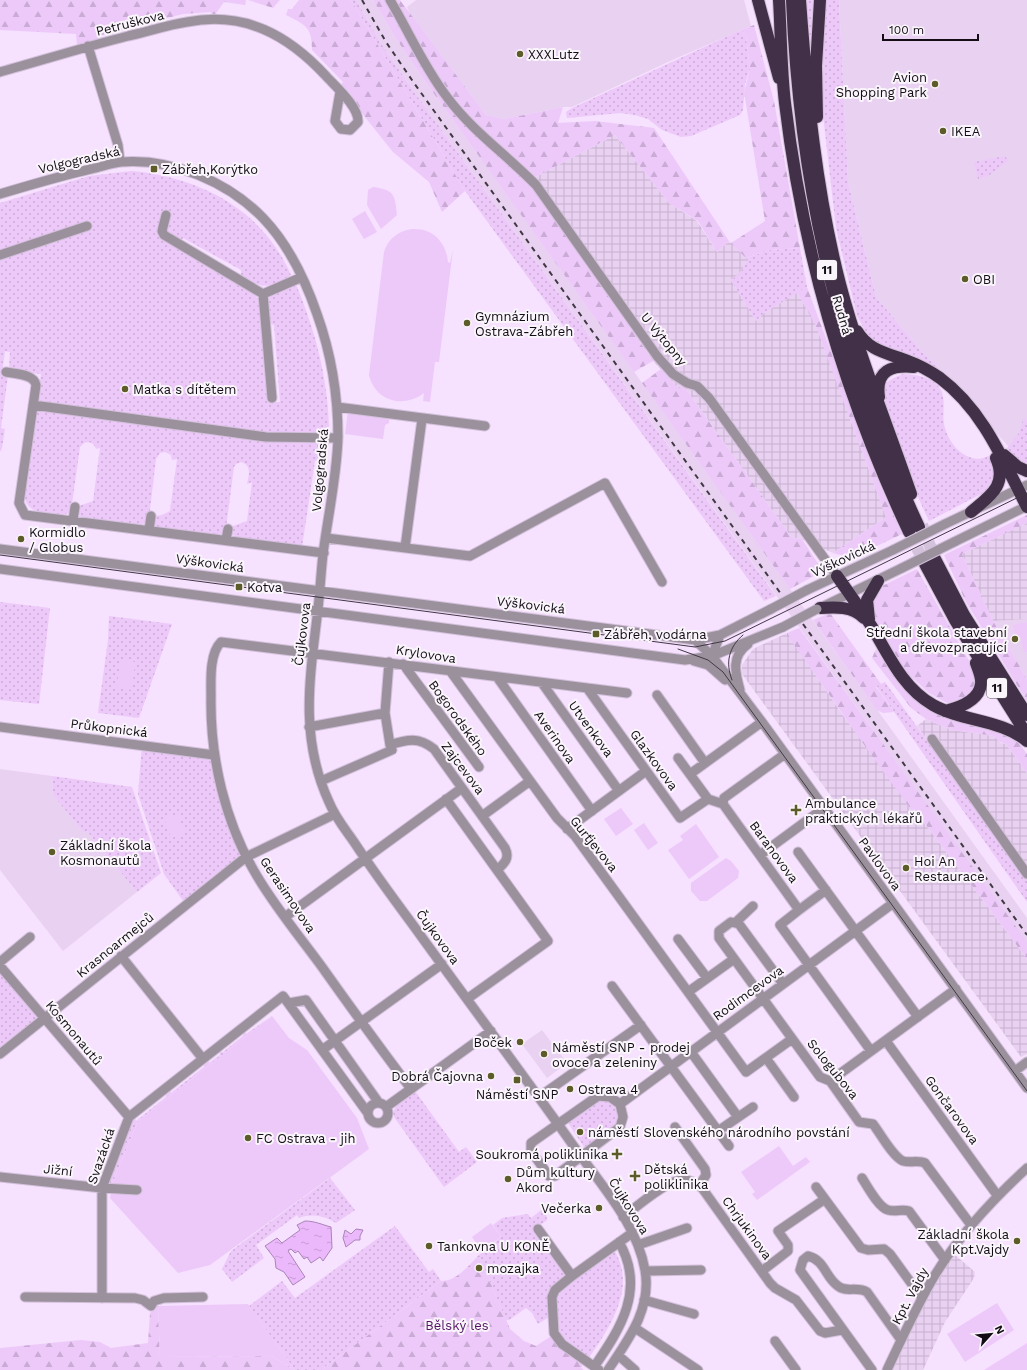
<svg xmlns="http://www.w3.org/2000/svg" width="1027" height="1370" viewBox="0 0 1027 1370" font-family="'Work Sans',sans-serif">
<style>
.built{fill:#e9d1f2}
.industrial{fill:url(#industrial-grid)}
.grass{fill:url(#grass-dots)}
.forest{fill:url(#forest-firs)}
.park{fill:#edc9fa}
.water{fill:url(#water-ripples);stroke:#aa84b7}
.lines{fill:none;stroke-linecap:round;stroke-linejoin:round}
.highway-tunnel{stroke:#d4c1db;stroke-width:12;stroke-dasharray:12 6;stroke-linecap:butt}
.minor-casing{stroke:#d2bfd9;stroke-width:11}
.highway-casing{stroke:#d2bfd9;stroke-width:14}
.minor{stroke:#9a919d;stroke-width:9}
.highway{stroke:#413047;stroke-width:12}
.tram{stroke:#423845;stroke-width:1}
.rail{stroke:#423845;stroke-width:2;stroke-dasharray:5 5;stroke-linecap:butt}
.minor-bridge-casing{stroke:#d2bfd9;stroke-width:11;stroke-linecap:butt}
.minor-bridge{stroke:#9a919d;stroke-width:9}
.poi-dot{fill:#5d5c29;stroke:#faf5fb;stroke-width:1.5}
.labels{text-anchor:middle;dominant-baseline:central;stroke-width:4;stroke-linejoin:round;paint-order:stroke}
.shield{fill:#faf5fb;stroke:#58525a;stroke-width:1}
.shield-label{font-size:12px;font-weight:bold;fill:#130c15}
.street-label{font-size:13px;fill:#130c15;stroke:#faf5fb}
.poi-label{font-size:13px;fill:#130c15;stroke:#faf5fb;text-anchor:start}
.park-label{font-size:13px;fill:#521363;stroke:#faf5fb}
</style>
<defs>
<pattern id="industrial-grid" width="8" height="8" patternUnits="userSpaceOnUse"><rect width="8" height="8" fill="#e9d1f2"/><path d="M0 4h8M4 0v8" fill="none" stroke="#c7b2cf"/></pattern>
<pattern id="grass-dots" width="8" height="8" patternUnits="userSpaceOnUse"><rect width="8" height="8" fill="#edc9fa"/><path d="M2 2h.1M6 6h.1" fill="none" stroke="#caabd5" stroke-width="1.8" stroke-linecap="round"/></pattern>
<pattern id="forest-firs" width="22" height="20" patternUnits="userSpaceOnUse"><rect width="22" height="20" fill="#edc9fa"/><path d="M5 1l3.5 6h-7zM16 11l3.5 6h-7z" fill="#caabd5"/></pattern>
<pattern id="water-ripples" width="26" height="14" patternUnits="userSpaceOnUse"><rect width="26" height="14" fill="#ebb8fc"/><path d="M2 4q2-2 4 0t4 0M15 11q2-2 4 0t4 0" fill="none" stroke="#c99dd7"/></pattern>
</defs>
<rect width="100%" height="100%" fill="#f6e1fe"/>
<path class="built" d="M356,0H373L395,37L422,77L1027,918V944L410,86L382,45Z
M416,0H744L751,26L670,61L572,107H563L504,119L486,115L410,14L407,7Z
M839,0H1027V440L1008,446L943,372L923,353L876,297L848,182Z
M1027,617V679L993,621L1026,619Z
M0,769L52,776L53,795L84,833L87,831L137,892L63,951L0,870Z
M542,1030L567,1063L547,1078L522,1044Z"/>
<path class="industrial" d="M615,135L669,203L697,221L717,252L729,241L749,260L739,274L731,280L756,321L764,313L797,292L816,325L886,517L833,553L802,539L792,538L691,396L683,386L679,389L653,361L528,181Z
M1027,523V619L993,621L962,554Z
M787,633L842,714L1027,959V1054L1021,1057L742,674V665L753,649Z
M926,719L952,730L994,736L1001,743L1006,744L1027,773V867L950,760L944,764L917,726Z
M954,1254L975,1272L974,1278L945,1322L923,1370H889L929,1293Z"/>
<path class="grass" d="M351,0H356L382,45L410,86L776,596L764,601L465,191Z
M806,0H814L810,57Z
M825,0H839L848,182L876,297L923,353L943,372L906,354L881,346L867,334L857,316L836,228L820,89Z
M739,31L743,32L746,36L750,69L745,84L743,110L740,115L691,136L681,137L662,130L648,119L635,115L620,113L567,118L566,112L572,108Z
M1005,156L1008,161L988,176L978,179L974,162Z
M132,171C201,178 262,209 291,275L290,276C266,290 265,287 241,278V270L183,238L178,247L251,290L258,299L262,310L270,402H280L274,325L268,323L267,299L268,296L295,282C317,334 331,389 329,446H327L328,455L315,461L302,547L239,539L231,534L233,526L247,521L252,482L247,484C249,475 252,465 241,462L236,464L234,467L226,528L220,535L159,528L154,525L155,516L162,515L170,511L177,459L172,460L171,455L165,452L160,453L156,459L149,518L146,523L139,525L83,518L77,513L79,506L93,501L100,448L96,449C94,443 90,441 84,443L80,447L71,511C65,517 43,515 36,511C30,509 25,502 24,496L41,374L11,371L9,367L10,352L5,351L2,374L8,375L1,428L5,429L2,448L0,452V203L89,176Z
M800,248L807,287L764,313L756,321L731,280L739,274L748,260L746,258L770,250Z
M903,374C916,375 933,376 941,390C946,400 942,413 944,424C947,440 960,458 978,459C982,459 988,456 993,455L997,466L993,480L985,492L929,521C919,500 877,406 883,388C886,380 896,377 903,374Z
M1024,417L1027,422V463L1015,460L1007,448L1019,433Z
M0,602L50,608L39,704L0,700Z
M109,616L172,624L139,718L98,713L108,640Z
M885,682L1027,880V902L876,686Z
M142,745L214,755L246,857L186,905L164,874L138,794Z
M52,776L132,787L161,873L137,892L87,831L84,833L53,795Z
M0,966L44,1018L0,1054Z
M272,1016L138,1121L112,1184L109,1182L130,1122L135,1117L136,1121L166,1097V1095L171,1091V1093L204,1067V1063L208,1059L209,1063L220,1055L219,1050L221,1048L222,1053L243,1036V1034L246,1032V1034Z
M415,1091L459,1152L466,1147L477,1162L444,1187L394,1117L393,1113L397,1104Z
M597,1100C614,1100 621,1106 617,1123L588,1146L584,1147L568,1123Z
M330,1178L355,1210L336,1223C324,1216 313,1213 299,1218L297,1215L256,1245L264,1258L232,1282L222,1269L231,1251Z
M545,1207L547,1220L533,1231L568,1279L612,1247C640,1286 608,1330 586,1362L562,1344L552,1315L538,1324L532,1313L526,1308L509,1320H506L479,1255L501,1237L493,1225L502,1218L528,1214L531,1218Z
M395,1226L429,1272L433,1269L441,1281L321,1370H295L249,1306L282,1281L295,1298Z"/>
<path class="forest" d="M0,0H246L245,5L224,2L214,16L212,17L211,12L183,14L98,36V39L77,45L76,34L0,30Z
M248,0H280L273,8Z
M299,0H351L465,191L442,212L429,182L393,152L340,86L343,82L312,50C312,27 306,25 286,15L288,9H292Z
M373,0H400L486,115L504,119L563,107L558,123L595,121L654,128L729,241L717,252L698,221L669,203L615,135L528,181L653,361L634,372L422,77L395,37Z
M754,25L774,101L800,248L770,250L746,258L731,243L765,221L744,92L750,69L746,36L743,32L739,31Z
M807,287L881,487L902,534L860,554L848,557L833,553L886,517L816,326L797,292Z
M661,369L679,389L683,385L792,538L802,539L819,565L816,575L790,589L642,383Z
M1027,515V523L962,554L993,621L1027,679V701L966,602L944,555Z
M917,569L976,673L975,689L963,699L947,703L929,693L904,670L874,618L873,597L882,586Z
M830,613L881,684L876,687L894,712L883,713L877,710L813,620Z
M799,628L1027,942V959L914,809L912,810C868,753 829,693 787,635V633Z
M876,649L896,680L920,704L967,724L1003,731L1019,743L1027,754V773L1006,744L998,741L994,736L952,730L926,719L911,708L872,658Z
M479,1255L510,1329L524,1341L536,1346L553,1335L584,1363L581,1368L584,1370H321L441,1281C457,1281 468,1266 479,1255Z
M158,1306L160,1357L271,1356L295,1370H0V1348L81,1340L100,1342L111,1348L148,1343L150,1313Z"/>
<path class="park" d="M373,187C394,190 395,194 397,215L381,229L367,205L368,190Z
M365,211L377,232L364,239L352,219Z
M412,229C433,228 446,242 448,262L450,263L453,249L439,362H435L430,402L423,401L424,393C403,409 375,401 369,375L384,252C388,239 398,231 412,229Z
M348,411L386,416L389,420V423L385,425L383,439L345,434Z
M1027,622V652L1024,653L1021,638L1016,639L1013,625Z
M120,660L135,662L132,690L117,688Z
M621,808L633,824L616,836L604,819Z
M178,814L185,834L171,838L164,818Z
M644,823L658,843L648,850L634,830Z
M696,824L719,857L689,879L668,850L683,840L680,836Z
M726,858L731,861L739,871L738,878L707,901H700L691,891V883Z
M272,1016L289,1038L307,1050L357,1118L369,1149L210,1265L178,1273L110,1198L112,1184L138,1121Z
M779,1146L793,1166L806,1157L810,1162L757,1200L752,1194L755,1192L741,1172Z
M491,1223L501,1237L481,1251L472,1237Z
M997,1303L1014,1330L965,1362L947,1334Z
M248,1304L295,1370L271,1356L160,1357L158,1306Z
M1027,1343V1370H984Z"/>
<path class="water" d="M305,1221C315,1221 323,1225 331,1227L332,1248L323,1261L320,1257L311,1263L307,1257L304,1259L298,1251L295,1253L291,1249L288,1251L305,1277L293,1285L284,1272L276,1268L275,1259L265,1246L277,1238L282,1243L300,1230L297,1225Z
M356,1229L363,1230L360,1236V1240H355L346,1247L343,1238L345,1230L351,1234Z"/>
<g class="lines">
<path class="highway-tunnel" d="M922,525L935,559
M909,532L925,564"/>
<defs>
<path id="minor" d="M390,0C409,32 424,67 447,97C472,131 507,155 536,185L657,356L673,374L687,383L697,386L709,398L837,576
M88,46L118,145L120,162
M0,72C43,60 85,47 128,36C147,32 167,25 187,22C245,11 288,35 326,76C336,87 359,107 358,122L350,130L341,129L335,121L340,92
M0,194C30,185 60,176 91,169C101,167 111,163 121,162C173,158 228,182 263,218C289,245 305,279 317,314C331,353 338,395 338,437C337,476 328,515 323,554C321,572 320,591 318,609C310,677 299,737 329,802C335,817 345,829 354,842C373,871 393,898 413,925C467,1000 522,1073 575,1148C601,1185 637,1224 645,1270C652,1309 628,1340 608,1370
M166,215L162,231L164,235L263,294L272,398
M0,255L87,226
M263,294L302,277
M6,372C16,374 34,374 36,385L19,503L25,515L324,553
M33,405L266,437L338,438
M337,407L485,426
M73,520L75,507
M945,524L1027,485
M149,530L151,516
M326,538L470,556L605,483L662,582
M226,540L228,529
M954,542L1027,506
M405,548L422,419
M0,549L695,640L720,635L771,609
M0,569L685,660L712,656L783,627
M807,590L893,550
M824,606L902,568
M695,640L712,656L762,722L1027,1088
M712,656L720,635
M694,661L708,665L725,680
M389,662L385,713L390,745C408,739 419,737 434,749L505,848C510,858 505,863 497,870L548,941L467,999
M403,664L479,767
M451,672L557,818L575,836L746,1072L792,1039
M497,677L592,811
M542,683L619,791
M587,688L680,818L708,799
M740,690C735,672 731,656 748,644
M657,695L705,763
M0,727L214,755
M309,727L385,713
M932,739L1027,874
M678,758L708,799L723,804L799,910L780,925L871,1051
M690,774L762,722
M321,781L392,750L390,745
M446,799L497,870
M723,804L724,798L785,754
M482,816L530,781
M567,829L646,771
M798,852L918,1017
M760,855L824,808
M799,910L826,890
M285,917L462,788
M735,923L753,906
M678,939L707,978
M121,956L203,1059
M0,962L30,937
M0,966L129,1117
M783,984L739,924L731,922L719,931V938L820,1077L830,1081L859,1122L873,1124C880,1133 893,1157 903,1161C910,1163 918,1160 925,1163L971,1225
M612,986L729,1146
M688,992L734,959
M289,1003L306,1000L379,1103
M886,1041L997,1195
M322,1050L442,964
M691,1052L738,1117
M0,1054L246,857L335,814
M766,1058L794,1097
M1015,1071L1027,1062
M830,1081L956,989
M411,1089C381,1049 351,1008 322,967C300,937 276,908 257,876C225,823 210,758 211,697C211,681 209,654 221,642L627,693
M598,1096L610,1097L620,1104L623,1117L620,1127L555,1176H549L531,1151V1143Z
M539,1097L641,1025
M368 1113a10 10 0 1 1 20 0a10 10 0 1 1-20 0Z
M620,1104L892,904
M386,1107L491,1031
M675,1127L705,1169L706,1175L699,1186
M718,1131L753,1107
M0,1177L102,1188L137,1190
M862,1178C867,1186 879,1208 888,1210C895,1212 902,1209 909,1211L945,1260
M816,1187L861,1248L868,1250L884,1249L890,1254L922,1298
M623,1217C635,1208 664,1183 677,1181C687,1178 695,1182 702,1188L770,1283L775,1288L796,1300L820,1331L825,1333L842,1330
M538,1229L572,1276
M638,1245L687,1228
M646,1271L701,1270
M762,1271L788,1251V1245L778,1231L825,1199
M25,1297L135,1298L143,1300L151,1306L154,1301L164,1298L203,1297
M102,1298V1188L129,1117L283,996L367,1112
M644,1300L694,1314
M635,1328L698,1370
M775,1341L796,1370
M618,1355L635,1370
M594,1367C621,1328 646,1289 619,1242
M599,1370L562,1344L554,1333L552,1297L555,1290L572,1276L632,1233
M872,1370L800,1270L803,1260L808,1256C825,1260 825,1277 838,1286C846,1293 857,1286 867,1292L901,1340
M887,1370C902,1338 917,1305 935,1275C960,1234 992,1200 1027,1168"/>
<path id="highway" d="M758,0L779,78
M779,0C781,34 781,69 785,103C803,254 844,394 909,532
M792,0C800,190 838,354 919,527
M800,0C807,96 816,191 840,284C859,356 887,424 911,494
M817,117L816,66L820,0
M857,331C869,351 887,353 908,361C919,365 930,371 940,378C983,410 1003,460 1027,507
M879,397C875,370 892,365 914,367
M1004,455L1018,467L1027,471
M971,512C990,496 1008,485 996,458
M935,559L964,615L1027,715
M925,564L955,620L1027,735
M837,576C849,593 861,610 872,627C889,656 903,688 933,705C963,722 1000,719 1027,741
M820,608C836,607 852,606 864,618
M869,619L867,600L878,581
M945,711C958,708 979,701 981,684C982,677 978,669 976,663"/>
</defs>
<use href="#minor" class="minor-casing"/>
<use href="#highway" class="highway-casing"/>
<use href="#minor" class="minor"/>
<use href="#highway" class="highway"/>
<path class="tram" d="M0,555L695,647L725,641L1027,493
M678,649L708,660L723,672L1027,1091
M732,680C725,662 729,647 743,635"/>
<path class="rail" d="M362,0L386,42L414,83L781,594
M803,624L1027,935"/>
<defs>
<path id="minor-bridge" d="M893,550L945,524
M902,568L954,542
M771,609L807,590
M783,627L817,609"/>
</defs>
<use href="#minor-bridge" class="minor-bridge-casing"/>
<use href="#minor-bridge" class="minor-bridge"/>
</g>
<g class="poi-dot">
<circle cx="520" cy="54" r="4"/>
<circle cx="935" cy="84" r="4"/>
<circle cx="943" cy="131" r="4"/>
<rect x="150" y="165" width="8" height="8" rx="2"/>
<circle cx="965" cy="279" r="4"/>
<circle cx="467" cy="323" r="4"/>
<circle cx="125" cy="389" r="4"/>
<circle cx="21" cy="539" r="4"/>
<rect x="235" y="583" width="8" height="8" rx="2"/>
<rect x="592" y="630" width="8" height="8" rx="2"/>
<circle cx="1015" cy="639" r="4"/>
<path d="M794 804h4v4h4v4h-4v4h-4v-4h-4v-4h4z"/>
<circle cx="52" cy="852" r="4"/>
<circle cx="906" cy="868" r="4"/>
<circle cx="520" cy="1042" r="4"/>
<circle cx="544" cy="1054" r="4"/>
<circle cx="491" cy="1076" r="4"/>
<rect x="513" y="1076" width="8" height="8" rx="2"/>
<circle cx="570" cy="1089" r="4"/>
<circle cx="580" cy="1132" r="4"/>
<circle cx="248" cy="1138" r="4"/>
<path d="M615 1148h4v4h4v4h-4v4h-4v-4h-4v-4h4z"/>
<path d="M633 1170h4v4h4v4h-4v4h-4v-4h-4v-4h4z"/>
<circle cx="508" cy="1179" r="4"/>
<circle cx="599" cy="1208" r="4"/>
<circle cx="1017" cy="1241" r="4"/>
<circle cx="429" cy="1246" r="4"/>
<circle cx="479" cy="1268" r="4"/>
</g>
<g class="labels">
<g class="shield">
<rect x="817" y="260" width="20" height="20" rx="3"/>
<rect x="987" y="678" width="20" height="20" rx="3"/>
</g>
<g class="shield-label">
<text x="827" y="270">11</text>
<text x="997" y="688">11</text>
</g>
<g class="street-label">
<text transform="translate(130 23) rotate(-14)">Petruškova</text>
<text transform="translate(79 160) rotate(-13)">Volgogradská</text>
<text transform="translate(842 315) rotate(74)">Rudná</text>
<text transform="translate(664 339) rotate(51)">U Výtopny</text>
<text transform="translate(320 470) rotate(-85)">Volgogradská</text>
<text transform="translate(843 559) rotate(-25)">Výškovická</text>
<text transform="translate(210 563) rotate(8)">Výškovická</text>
<text transform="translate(531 605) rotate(7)">Výškovická</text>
<text transform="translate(302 634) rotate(-83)">Čujkovova</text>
<text transform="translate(426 654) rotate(9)">Krylovova</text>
<text transform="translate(458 718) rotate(54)">Bogorodského</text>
<text transform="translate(109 728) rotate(7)">Průkopnická</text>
<text transform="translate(591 729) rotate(54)">Utvenkova</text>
<text transform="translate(555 737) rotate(55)">Averinova</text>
<text transform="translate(654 760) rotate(54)">Glazkovova</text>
<text transform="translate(463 768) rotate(53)">Zajcevova</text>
<text transform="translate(594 844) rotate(51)">Gurťjevova</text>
<text transform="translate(774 852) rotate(54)">Baranovova</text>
<text transform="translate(880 864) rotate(54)">Pavlovova</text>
<text transform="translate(288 895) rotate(56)">Gerasimovova</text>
<text transform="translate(438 937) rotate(54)">Čujkovova</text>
<text transform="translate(115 945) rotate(-39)">Krasnoarmejců</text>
<text transform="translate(748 993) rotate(-36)">Rodimcevova</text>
<text transform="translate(74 1033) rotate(50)">Kosmonautů</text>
<text transform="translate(833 1069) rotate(51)">Sologubova</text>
<text transform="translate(952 1110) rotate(54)">Gončarovova</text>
<text transform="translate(101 1156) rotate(-71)">Svazácká</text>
<text transform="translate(58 1170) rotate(6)">Jižní</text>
<text transform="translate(629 1206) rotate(58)">Čujkovova</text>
<text transform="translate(747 1228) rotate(54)">Chrjukinova</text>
<text transform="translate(910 1296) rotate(-62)">Kpt. Vajdy</text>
</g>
<g class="poi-label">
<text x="528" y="54">XXXLutz</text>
<text x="927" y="77" text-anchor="end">Avion<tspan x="927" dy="15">Shopping Park</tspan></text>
<text x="951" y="131">IKEA</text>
<text x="162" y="169">Zábřeh,Korýtko</text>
<text x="973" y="279">OBI</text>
<text x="475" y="316">Gymnázium<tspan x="475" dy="15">Ostrava-Zábřeh</tspan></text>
<text x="133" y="389">Matka s dítětem</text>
<text x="29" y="532">Kormidlo<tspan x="29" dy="15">/ Globus</tspan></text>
<text x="247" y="587">Kotva</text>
<text x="1007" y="632" text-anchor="end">Střední škola stavební<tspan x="1007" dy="15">a dřevozpracující</tspan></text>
<text x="604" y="634">Zábřeh, vodárna</text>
<text x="805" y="803">Ambulance<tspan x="805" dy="15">praktických lékařů</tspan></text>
<text x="60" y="845">Základní škola<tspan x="60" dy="15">Kosmonautů</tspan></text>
<text x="914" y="861">Hoi An<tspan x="914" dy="15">Restaurace</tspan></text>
<text x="512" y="1042" text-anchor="end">Boček</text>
<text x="552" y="1047">Náměstí SNP - prodej<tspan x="552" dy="15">ovoce a zeleniny</tspan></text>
<text x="483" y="1076" text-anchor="end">Dobrá Čajovna</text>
<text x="578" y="1089">Ostrava 4</text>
<text x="517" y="1094" text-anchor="middle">Náměstí SNP</text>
<text x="588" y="1132">náměstí Slovenského národního povstání</text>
<text x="256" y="1138">FC Ostrava - jih</text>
<text x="608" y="1154" text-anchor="end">Soukromá poliklinika</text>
<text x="644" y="1169">Dětská<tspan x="644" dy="15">poliklinika</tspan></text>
<text x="516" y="1172">Dům kultury<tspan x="516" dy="15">Akord</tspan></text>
<text x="591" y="1208" text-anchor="end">Večerka</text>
<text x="1009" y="1234" text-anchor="end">Základní škola<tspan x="1009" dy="15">Kpt.Vajdy</tspan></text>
<text x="437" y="1246">Tankovna U KONĚ</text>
<text x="487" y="1268">mozajka</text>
</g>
<g class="park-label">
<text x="457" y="1325">Bělský les</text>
</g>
</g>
<g transform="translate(991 1334) rotate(63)" stroke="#faf5fb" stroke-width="3" paint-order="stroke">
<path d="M0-3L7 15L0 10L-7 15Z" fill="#130c15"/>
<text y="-6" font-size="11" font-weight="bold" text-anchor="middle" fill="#130c15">N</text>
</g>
<path d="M883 34v6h95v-6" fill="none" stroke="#130c15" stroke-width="2"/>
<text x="889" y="34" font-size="12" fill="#130c15" stroke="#faf5fb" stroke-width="3" paint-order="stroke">100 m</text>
</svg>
